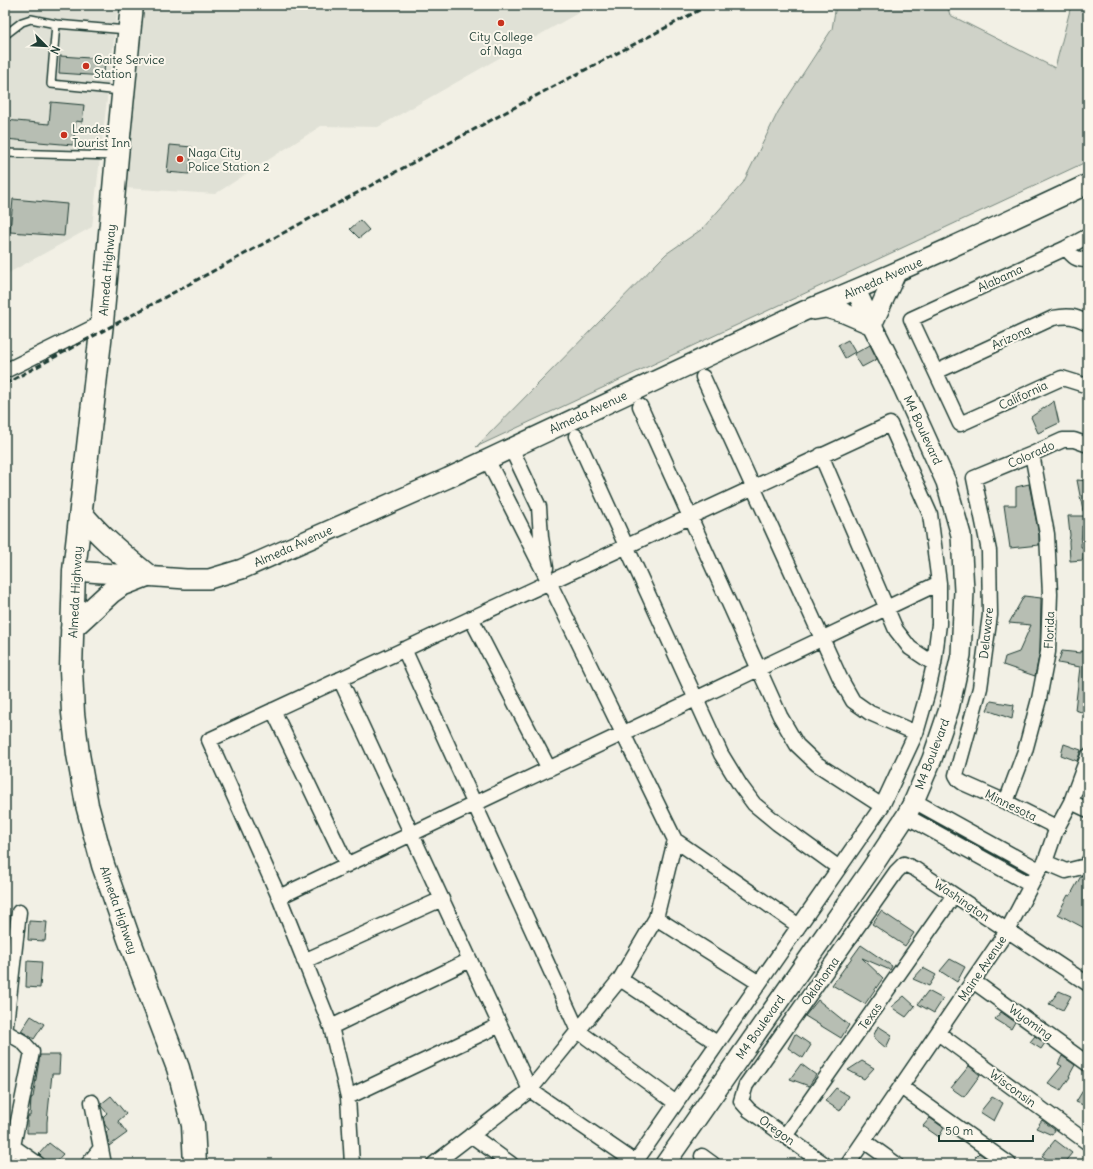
<svg xmlns="http://www.w3.org/2000/svg" width="1093" height="1169" viewBox="0 0 1093 1169" font-family="Delius,sans-serif">
<style>
.built{fill:#e0e1d6}
.green{fill:#cfd2c8;stroke:#77887e}
.building{fill:#b7beb3;stroke:#1f3d34}
.lines{fill:none;stroke-linecap:round;stroke-linejoin:round}
.lane-casing{stroke:#1f3d34;stroke-width:10}
.street-casing{stroke:#1f3d34;stroke-width:17}
.secondary-casing{stroke:#1f3d34;stroke-width:22}
.highway-casing{stroke:#1f3d34;stroke-width:25}
.lane{stroke:#fbf7ec;stroke-width:7}
.street{stroke:#fbf7ec;stroke-width:14}
.secondary{stroke:#fbf7ec;stroke-width:19}
.highway{stroke:#fbf7ec;stroke-width:22}
.rail{stroke:#1f3d34;stroke-width:3;stroke-dasharray:6 3;stroke-linecap:butt}
.poi-dot{fill:#c8321e;stroke:#fbf7ec;stroke-width:1.5}
.labels{text-anchor:middle;dominant-baseline:central;stroke-width:4;stroke-linejoin:round;paint-order:stroke}
.poi-label{font-size:12px;fill:#1f3d34;stroke:#fbf7ec;text-anchor:start}
.street-label{font-size:12px;fill:#1f3d34;stroke:#fbf7ec}
</style>
<rect width="100%" height="100%" fill="#f2f0e5"/>
<filter id="ink" filterUnits="userSpaceOnUse"><feTurbulence type="fractalNoise" baseFrequency=".025" numOctaves="2"/><feDisplacementMap in="SourceGraphic" scale="8" xChannelSelector="R" yChannelSelector="G"/><feConvolveMatrix kernelMatrix="1 2 1 2 8 2 1 2 1" color-interpolation-filters="sRGB"/></filter>
<g filter="url(#ink)">
<path class="built" d="M5,5H118L92,227L5,275Z
M143,5H592L378,127L321,126L215,194L124,188Z"/>
<path class="green" d="M836,5H947L950,15L1055,68L1071,6L1073,5H1088V161L476,447L666,254L702,229L743,183L778,112L832,29Z"/>
<path class="building" d="M60,56L105,59L104,76L59,73Z
M51,102L84,105L82,122L76,121L73,145L5,139V120L49,124Z
M170,145L192,147L189,174L167,172Z
M13,199L67,204L64,236L10,232Z
M360,220L369,230L359,238L350,229Z
M848,340L855,352L845,358L838,345Z
M870,345L877,359L862,367L854,354Z
M1054,401L1059,423L1038,433L1031,417Z
M1077,480L1088,481V511H1083Z
M1029,484L1039,535V545L1010,548L1004,505H1016V487Z
M1068,516H1088V526H1082L1081,547H1084L1083,560L1070,561L1069,542L1070,535Z
M1024,596L1041,598L1040,651L1035,676L1003,665L1005,657L1019,652L1031,625L1009,623Z
M1062,651L1081,653V651L1088,652V714L1075,710L1080,667L1058,663Z
M991,701L1014,705L1012,719L987,710Z
M1064,744L1081,750L1077,761L1061,755Z
M1088,874V930L1058,914L1068,895L1070,896L1081,876Z
M881,911L914,933L905,946L872,924Z
M29,921L47,922L45,941L28,940Z
M861,945L892,966L890,970L862,958L883,978L865,1004L832,985Z
M950,959L965,967L957,982L940,971Z
M27,961L42,962L40,988L26,987Z
M923,968L936,975L929,986L913,979Z
M928,991L943,999L934,1013L918,1004Z
M1059,991L1071,996L1063,1010L1049,1004Z
M904,996L915,1006L906,1017L891,1007Z
M818,1000L849,1025L841,1038L805,1016Z
M1001,1012L1015,1022L1011,1029L995,1019Z
M31,1016L44,1024L34,1039L21,1031Z
M878,1026L892,1035L886,1048L873,1037Z
M795,1034L811,1045L803,1058L788,1048Z
M1035,1036L1045,1043L1041,1049L1030,1042Z
M40,1055H60L59,1074H52L47,1122V1133H27V1121L28,1116H30L31,1098L33,1097Z
M1062,1056L1075,1065L1069,1076L1070,1077L1061,1090L1048,1083L1062,1066L1058,1064Z
M862,1061L874,1068L864,1079L848,1070Z
M801,1064L816,1075L809,1086L790,1079Z
M969,1066L980,1075L964,1097L951,1088Z
M1088,1082V1107L1076,1102Z
M836,1088L849,1096L840,1111L825,1101Z
M111,1096L126,1114L118,1121L127,1133L109,1146L106,1132L109,1130L105,1125L103,1117L107,1113L101,1106V1104Z
M992,1097L1003,1103L994,1121L980,1112Z
M930,1118L944,1128L939,1137L923,1126Z
M1042,1120L1055,1130L1052,1135L1036,1128Z
M1055,1140L1072,1153L1063,1164H1055L1042,1156Z
M49,1143L63,1154L54,1164H46L45,1160L39,1154Z
M979,1153L991,1162L989,1164H984L975,1157Z"/>
<g class="lines">
<defs>
<path id="lane" d="M5,35L22,22L31,19L56,24
M121,91L51,84L56,24L127,30
M5,153L115,156"/>
<path id="street" d="M1088,236L1066,248L911,319L960,424L1062,378L1088,386
M1066,248C1073,257 1076,260 1088,260
M5,371L102,323
M936,372L1053,318C1069,315 1074,316 1088,323
M703,377L840,678L853,701L870,713L916,733
M640,406L780,716L797,745L817,764L882,806
M576,436L721,754L740,785L754,804L777,823L839,868
M511,448L539,507L541,537L546,568
M821,455L896,630L910,648L934,664
M487,459L549,582L675,840L799,926
M471,618L549,769
M404,649L578,1031L676,1103
M340,679L530,1090L635,1162
M273,710L347,865
M914,801L1039,870
M1006,802L1025,751L1039,699L1048,652L1050,594L1047,534L1032,454
M1071,802L1088,810
M906,816L1031,885
M1058,828L1006,802L963,783L959,780L956,775L980,688L990,615L989,551L974,478L1032,454L1063,440H1074L1088,445
M1045,862L1066,871L1086,866L1088,862
M279,897L939,583
M656,918L759,983
M304,961L442,899
M620,979L717,1043
M973,981L1088,1064
M331,1027L470,960
M5,1033L19,912
M938,1033L1088,1143
M901,1087L1009,1164
M348,1097L500,1025
M92,1102L104,1164
M471,1135L511,1164
M785,1136L954,895
M5,1141L38,1164
M864,1141L896,1164
M702,1156L713,1164
M5,1160L13,1146L32,1052L23,1042L6,1032
M88,1164L101,1148
M352,1164L348,1097L331,1027L279,897L209,740L890,424L930,514L939,583V624L934,664L927,695L916,733L882,806L634,1164
M434,1164L530,1090L620,979L656,918L675,840
M824,1164L749,1110L741,1101L746,1085L896,872L904,864L915,869L1088,984
M848,1164L1007,931L1039,870L1045,862L1056,830L1071,802L1088,756"/>
<path id="secondary" d="M814,310L826,308L844,313L872,325
M872,325L896,273
M74,571L186,579H209L242,569L448,478L804,311C900,272 994,228 1088,184
M665,1164L871,869L906,816L914,801L932,759L949,709L961,655L964,591L961,535L946,482L903,387L872,325L856,290"/>
<path id="highway" d="M132,5L117,156L102,323L74,571L71,670L73,713L78,754L87,805L103,865L129,939L178,1068L193,1125L195,1164
M72,628L111,592L121,585L147,575C124,556 100,537 81,513"/>
</defs>
<use href="#lane" class="lane-casing"/>
<use href="#street" class="street-casing"/>
<use href="#secondary" class="secondary-casing"/>
<use href="#highway" class="highway-casing"/>
<use href="#lane" class="lane"/>
<use href="#street" class="street"/>
<use href="#secondary" class="secondary"/>
<use href="#highway" class="highway"/>
<path class="rail" d="M5,384L543,92L709,5"/>
</g>
</g>
<g class="poi-dot">
<circle cx="501" cy="23" r="4"/>
<circle cx="86" cy="66" r="4"/>
<circle cx="64" cy="135" r="4"/>
<circle cx="180" cy="159" r="4"/>
</g>
<g class="labels">
<g class="poi-label">
<text x="501" y="36" text-anchor="middle">City College<tspan x="501" dy="14">of Naga</tspan></text>
<text x="94" y="59">Gaite Service<tspan x="94" dy="14">Station</tspan></text>
<text x="72" y="128">Lendes<tspan x="72" dy="14">Tourist Inn</tspan></text>
<text x="188" y="152">Naga City<tspan x="188" dy="14">Police Station 2</tspan></text>
</g>
<g class="street-label">
<text transform="translate(107 270) rotate(-85)">Almeda Highway</text>
<text transform="translate(883 278) rotate(-24)">Almeda Avenue</text>
<text transform="translate(1000 278) rotate(-25)">Alabama</text>
<text transform="translate(1011 337) rotate(-25)">Arizona</text>
<text transform="translate(1023 395) rotate(-25)">California</text>
<text transform="translate(588 412) rotate(-25)">Almeda Avenue</text>
<text transform="translate(923 430) rotate(65)">M4 Boulevard</text>
<text transform="translate(1031 454) rotate(-24)">Colorado</text>
<text transform="translate(293 546) rotate(-24)">Almeda Avenue</text>
<text transform="translate(75 592) rotate(-87)">Almeda Highway</text>
<text transform="translate(1049 630) rotate(-88)">Florida</text>
<text transform="translate(986 633) rotate(-84)">Delaware</text>
<text transform="translate(932 754) rotate(-69)">M4 Boulevard</text>
<text transform="translate(1011 805) rotate(26)">Minnesota</text>
<text transform="translate(962 900) rotate(34)">Washington</text>
<text transform="translate(119 910) rotate(71)">Almeda Highway</text>
<text transform="translate(982 968) rotate(-56)">Maine Avenue</text>
<text transform="translate(820 981) rotate(-55)">Oklahoma</text>
<text transform="translate(870 1016) rotate(-55)">Texas</text>
<text transform="translate(1031 1022) rotate(36)">Wyoming</text>
<text transform="translate(760 1027) rotate(-55)">M4 Boulevard</text>
<text transform="translate(1013 1088) rotate(36)">Wisconsin</text>
<text transform="translate(777 1130) rotate(36)">Oregon</text>
</g>
</g>
<rect width="1093" height="1169" fill="none" stroke="#fbf7ec" stroke-width="20"/>
<rect x="10" y="10" width="1073" height="1149" fill="none" stroke="#1f3d34" stroke-width="1.5" filter="url(#ink)"/>
<g transform="translate(46 46) rotate(114)" stroke="#fbf7ec" stroke-width="3" paint-order="stroke">
<path d="M0-3L7 15L0 10L-7 15Z" fill="#1f3d34"/>
<text y="-6" font-size="11" font-weight="bold" text-anchor="middle" fill="#1f3d34">N</text>
</g>
<path d="M939 1135v6h94v-6" fill="none" stroke="#1f3d34" stroke-width="2"/>
<text x="945" y="1135" font-size="12" fill="#1f3d34" stroke="#fbf7ec" stroke-width="3" paint-order="stroke">50 m</text>
</svg>
